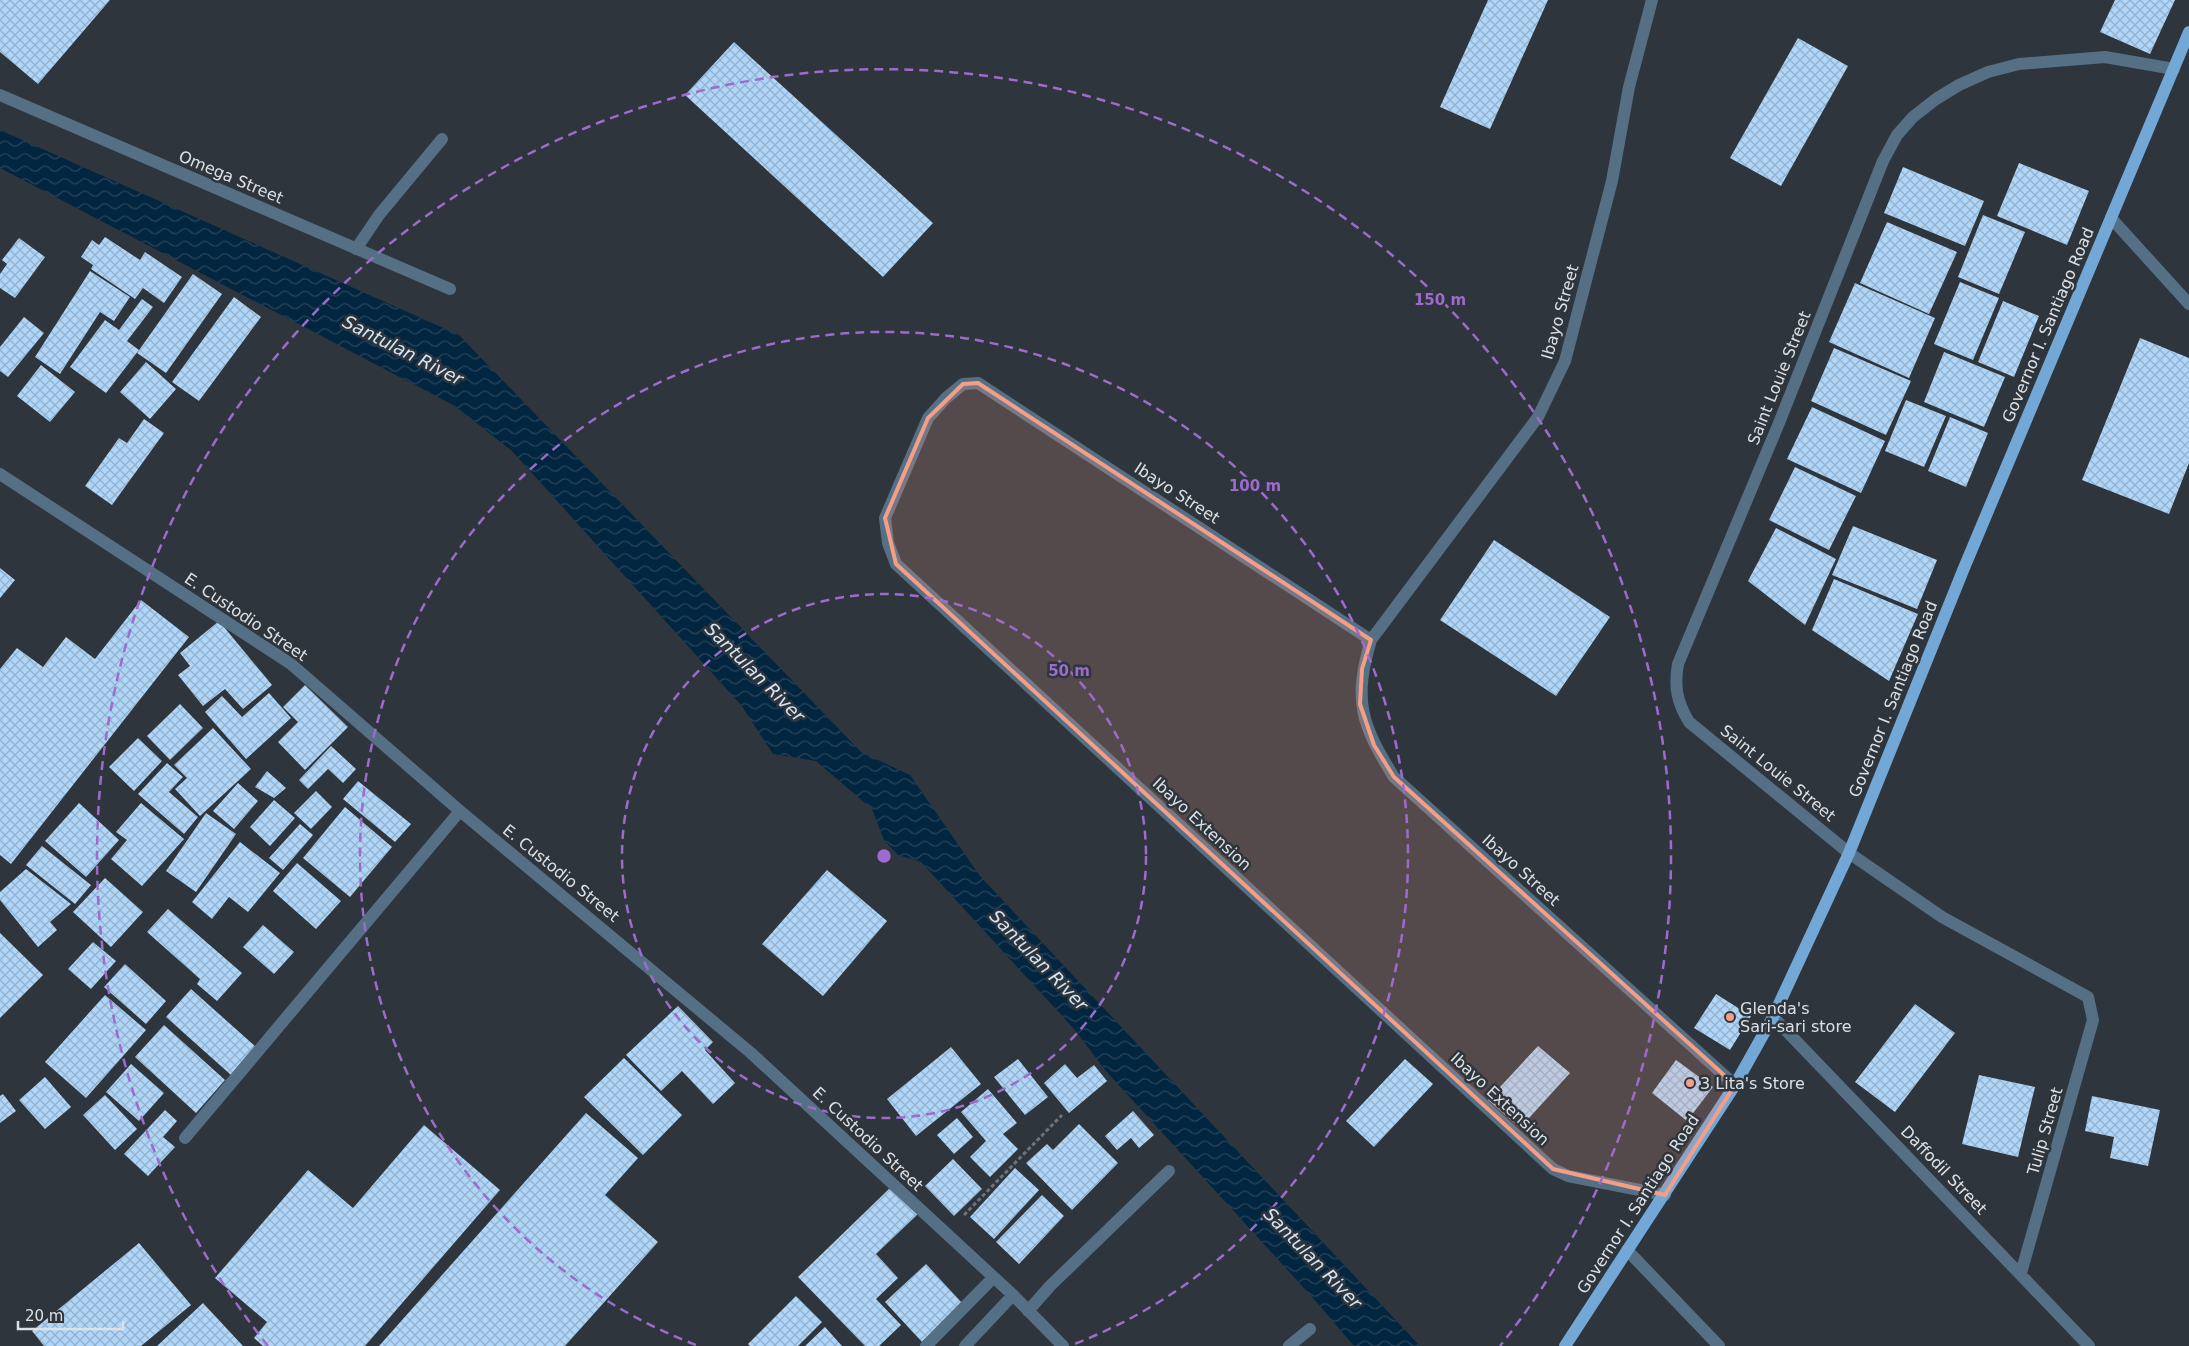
<svg xmlns="http://www.w3.org/2000/svg" width="2189" height="1346" viewBox="0 0 2189 1346" font-family="'DejaVu Sans',sans-serif">
<style>
.water{fill:url(#water-waves)}
.building{fill:url(#building-cross-hatch)}
.lines{fill:none;stroke-linecap:round;stroke-linejoin:round}
.path{stroke:#6d7379;stroke-width:3;stroke-dasharray:4 2.5;stroke-linecap:butt}
.minor{stroke:#556f85;stroke-width:12}
.major{stroke:#72a7d6;stroke-width:12}
.marked{fill:#f49e87;fill-opacity:0.2;stroke:#f49e87;stroke-width:4;stroke-linejoin:round}
.ring{fill:none;stroke:#9d6bcc;stroke-width:2.5;stroke-dasharray:9 6}
.poi-dot{fill:#f49e87;stroke:#2e353c;stroke-width:2}
.labels{text-anchor:middle;dominant-baseline:central;stroke-width:5;stroke-linejoin:round;paint-order:stroke}
.street-label{font-size:16px;fill:#dde1e5;stroke:#2e353c}
.poi-label{font-size:16px;fill:#dde1e5;stroke:#2e353c;text-anchor:start}
.water-label{font-size:18px;font-style:italic;fill:#d5e5f4;stroke:#2e353c}
.centre{fill:#9d6bcc;stroke:#2e353c;stroke-width:2.5}
.ring-label{font-size:15px;text-anchor:middle;font-weight:bold;fill:#9d6bcc;stroke:#2e353c;stroke-width:5;stroke-linejoin:round;paint-order:stroke}
</style>
<defs>
<pattern id="water-waves" width="16" height="10" patternUnits="userSpaceOnUse" patternTransform="scale(1.25)"><rect width="16" height="10" fill="#032640"/><path d="M0 5q4-4 8 0t8 0" fill="none" stroke="#27455b"/></pattern>
<pattern id="building-cross-hatch" width="8" height="8" patternUnits="userSpaceOnUse" patternTransform="scale(1.25)"><rect width="8" height="8" fill="#afd5f8"/><path d="M0 0l8 8M0 8l8-8" fill="none" stroke="#94b1cb"/></pattern>
</defs>
<rect width="100%" height="100%" fill="#2e353c"/>
<path class="water" d="M0,130L459,335L861,752L910,775L980,876L1420,1346H1354L1313,1298L1105,1070L1075,1030L921,862L898,855L884,840L872,809L816,761L773,754L741,705L512,451L455,406L0,168Z"/>
<path class="building" d="M0,0H110L38,84L0,52Z
M1488,0H1548L1490,129L1440,107Z
M2115,0H2175L2150,54L2100,32Z
M1798,38L1848,66L1781,186L1730,158Z
M734,42L933,223L883,277L685,95Z
M2019,163L2089,191L2067,245L1997,216Z
M1903,167L1984,201L1965,246L1884,213Z
M1983,215L2025,232L1999,294L1958,277Z
M1887,222L1957,252L1929,314L1860,283Z
M105,237L140,260L145,252L182,277L164,303L143,288L135,299L91,269L93,265L81,257L92,240L99,245Z
M19,238L45,257L15,298L0,288V274L7,264L2,260Z
M90,271L130,297L114,321L100,312L60,374L35,357Z
M193,274L222,294L166,373L137,353Z
M1960,282L1999,298L1973,360L1934,344Z
M1855,283L1935,318L1909,378L1829,342Z
M234,297L261,317L199,401L172,382Z
M142,299L153,307L127,341L139,350L106,393L70,367L105,320L119,330Z
M2003,301L2039,316L2014,377L1978,362Z
M24,317L44,333L8,377L0,371V347Z
M2140,338L2189,358V463L2169,514L2082,480Z
M1834,348L1911,381L1886,435L1811,401Z
M1944,352L2005,377L1984,427L1924,402Z
M146,362L176,389L150,419L120,392Z
M41,365L75,392L50,422L17,396Z
M1906,400L1946,416L1924,467L1885,451Z
M1812,407L1885,441L1861,493L1787,459Z
M1950,417L1988,433L1966,487L1928,471Z
M144,419L164,433L112,505L85,486L119,438L127,443Z
M1795,467L1856,496L1829,550L1769,520Z
M1853,526L1937,560L1917,609L1832,575Z
M1776,528L1836,559L1805,625L1748,581Z
M1494,540L1610,617L1556,696L1440,620Z
M0,568L15,580L0,598Z
M1834,579L1918,614L1889,681L1812,630Z
M141,600L189,637L11,864L0,855V669L17,648L43,667L66,637L95,659Z
M219,621L272,685L243,709L225,689L203,706L178,675L190,666L180,653Z
M305,685L348,727L305,770L278,742L298,722L283,707Z
M269,693L291,718L246,759L205,712L222,696L242,717Z
M180,704L203,728L170,760L147,736Z
M213,728L251,769L200,816L175,789L187,778L174,765Z
M138,738L162,761L134,791L109,767Z
M331,746L356,769L343,783L328,769L308,789L299,780Z
M167,763L183,777L169,792L198,817L184,834L138,794Z
M267,771L286,788L274,798L255,787Z
M358,781L411,824L395,842L343,799Z
M238,783L258,801L234,829L213,811Z
M316,791L332,807L311,829L294,813Z
M274,800L295,818L270,846L250,827Z
M79,803L119,840L86,877L45,841Z
M141,803L184,839L142,886L111,859L127,840L116,832Z
M345,807L392,847L350,897L303,858Z
M206,813L236,834L196,892L166,871Z
M300,824L313,835L283,870L269,858Z
M240,842L280,873L248,912L229,897L212,919L192,902Z
M42,846L91,885L75,904L26,865Z
M297,863L341,901L316,929L273,891Z
M26,869L71,904L50,922L57,930L38,947L0,900V892Z
M827,870L887,921L823,996L762,944Z
M105,878L143,912L111,947L73,912Z
M168,909L242,973L217,1001L197,984L200,979L147,932Z
M263,925L294,952L274,974L243,947Z
M0,933L43,975L0,1018Z
M93,942L116,961L91,989L68,969Z
M125,964L166,1001L146,1024L104,987Z
M191,989L256,1047L231,1075L166,1017Z
M1716,994L1751,1016L1730,1050L1694,1028Z
M105,995L146,1030L86,1098L45,1062Z
M1915,1004L1955,1033L1895,1112L1855,1082Z
M678,1006L713,1042L705,1050L735,1083L713,1104L682,1071L661,1091L626,1055Z
M164,1025L225,1080L196,1113L135,1057Z
M1538,1046L1570,1073L1520,1128L1488,1100Z
M951,1047L981,1084L916,1136L887,1099Z
M624,1058L682,1115L643,1155L584,1097Z
M1018,1059L1048,1097L1025,1115L994,1077Z
M1405,1059L1433,1084L1374,1147L1346,1121Z
M1676,1060L1713,1087L1687,1121L1652,1093Z
M131,1064L164,1093L139,1121L106,1092Z
M1065,1064L1077,1078L1094,1065L1107,1081L1069,1113L1044,1083Z
M1979,1075L2035,1087L2018,1157L1962,1144Z
M45,1077L71,1107L45,1129L19,1100Z
M988,1089L1017,1123L1003,1134L1018,1149L990,1177L970,1157L986,1141L961,1112Z
M3,1094L16,1111L0,1123V1096Z
M105,1095L137,1129L115,1150L83,1115Z
M2092,1096L2160,1110L2148,1166L2110,1158L2114,1137L2085,1131Z
M165,1110L177,1121L163,1137L175,1147L148,1176L124,1154Z
M1133,1111L1154,1135L1139,1148L1131,1138L1117,1150L1105,1136Z
M586,1113L638,1158L605,1195L658,1242L565,1346H379Z
M957,1118L973,1137L954,1154L937,1135Z
M1079,1124L1118,1163L1072,1210L1026,1163L1047,1144L1053,1150Z
M424,1125L500,1190L365,1346H263L254,1338L267,1322L215,1278L308,1170L353,1208Z
M953,1159L982,1189L954,1216L925,1186Z
M1015,1168L1039,1190L994,1239L970,1217Z
M891,1187L918,1214L876,1254L898,1278L876,1299L901,1325L879,1346H865L798,1277Z
M1042,1195L1064,1216L1019,1264L996,1242Z
M139,1243L191,1305L141,1346H44L32,1331Z
M926,1264L963,1304L922,1342L885,1302Z
M796,1296L822,1322L798,1346H750L748,1344Z
M203,1303L243,1346H157Z
M825,1327L842,1346H805Z"/>
<g class="lines">
<path class="path" d="M964,1215L1062,1115"/>
<path class="minor" d="M1652,0L1629,87L1612,181L1565,361L1538,417L1371,640C1353,701 1361,724 1394,777L1735,1085
M0,95L450,289
M2111,218L2189,304
M356,249L379,215L442,139
M0,474L291,664L460,811L751,1053L1013,1295L1063,1346
M1371,640L978,383L963,384L946,398L928,418L885,518L888,543L896,564L1553,1169L1568,1176L1665,1195
M1773,1017L2089,1346
M185,1138L460,811
M1627,1250L1719,1346
M2021,1273L2093,1020L2088,997L1942,917L1849,853L1689,722C1677,702 1674,687 1678,664L1779,423L1883,161L1897,135L1913,117L1936,99L1959,85L1988,72L2019,64L2105,57L2174,69
M1028,1311L1050,1286L1169,1171
M926,1346L993,1278
M965,1346L1013,1295
M1289,1346L1310,1329"/>
<path class="major" d="M1565,1346L1735,1085L1773,1017L1849,853L1964,568L2189,32"/>
</g>
<path class="marked" d="M978,383L1371,640L1362,669L1360,704L1374,745L1394,777L1735,1085L1665,1195L1553,1169L896,564L885,518L928,418L963,384Z"/>
<g class="ring">
<circle cx="884" cy="856" r="262"/>
<path d="M696 1345A524 524 0 1 1 1072 1345"/>
<path d="M268 1346A787 787 0 1 1 1500 1346"/>
</g>
<g class="poi-dot">
<circle cx="1730" cy="1017" r="5"/>
<circle cx="1690" cy="1083" r="5"/>
</g>
<g class="labels">
<g class="street-label">
<text transform="translate(231 177) rotate(23)">Omega Street</text>
<text transform="translate(1560 312) rotate(-74)">Ibayo Street</text>
<text transform="translate(2048 325) rotate(-67)">Governor I. Santiago Road</text>
<text transform="translate(1779 378) rotate(-68)">Saint Louie Street</text>
<text transform="translate(1177 493) rotate(33)">Ibayo Street</text>
<text transform="translate(246 617) rotate(34)">E. Custodio Street</text>
<text transform="translate(1893 699) rotate(-68)">Governor I. Santiago Road</text>
<text transform="translate(1778 773) rotate(39)">Saint Louie Street</text>
<text transform="translate(1202 824) rotate(43)">Ibayo Extension</text>
<text transform="translate(1521 870) rotate(42)">Ibayo Street</text>
<text transform="translate(561 873) rotate(39)">E. Custodio Street</text>
<text transform="translate(1500 1099) rotate(43)">Ibayo Extension</text>
<text transform="translate(2045 1131) rotate(-74)">Tulip Street</text>
<text transform="translate(868 1139) rotate(43)">E. Custodio Street</text>
<text transform="translate(1944 1170) rotate(46)">Daffodil Street</text>
<text transform="translate(1638 1204) rotate(-57)">Governor I. Santiago Road</text>
</g>
<g class="poi-label">
<text x="1740" y="1008">Glenda's<tspan x="1740" dy="18">Sari-sari store</tspan></text>
<text x="1700" y="1083">3 Lita's Store</text>
</g>
<g class="water-label">
<text transform="translate(403 350) rotate(27)">Santulan River</text>
<text transform="translate(755 672) rotate(45)">Santulan River</text>
<text transform="translate(1039 960) rotate(46)">Santulan River</text>
<text transform="translate(1313 1258) rotate(46)">Santulan River</text>
</g>
</g>
<circle cx="884" cy="856" r="8" class="centre"/>
<g class="ring-label">
<text x="1440" y="305">150 m</text>
<text x="1255" y="491">100 m</text>
<text x="1069" y="676">50 m</text>
</g>
<path d="M18 1321v8h105v-8" fill="none" stroke="#dde1e5" stroke-width="2.5"/>
<text x="25" y="1321" font-size="15" fill="#dde1e5" stroke="#2e353c" stroke-width="4" paint-order="stroke">20 m</text>
</svg>
